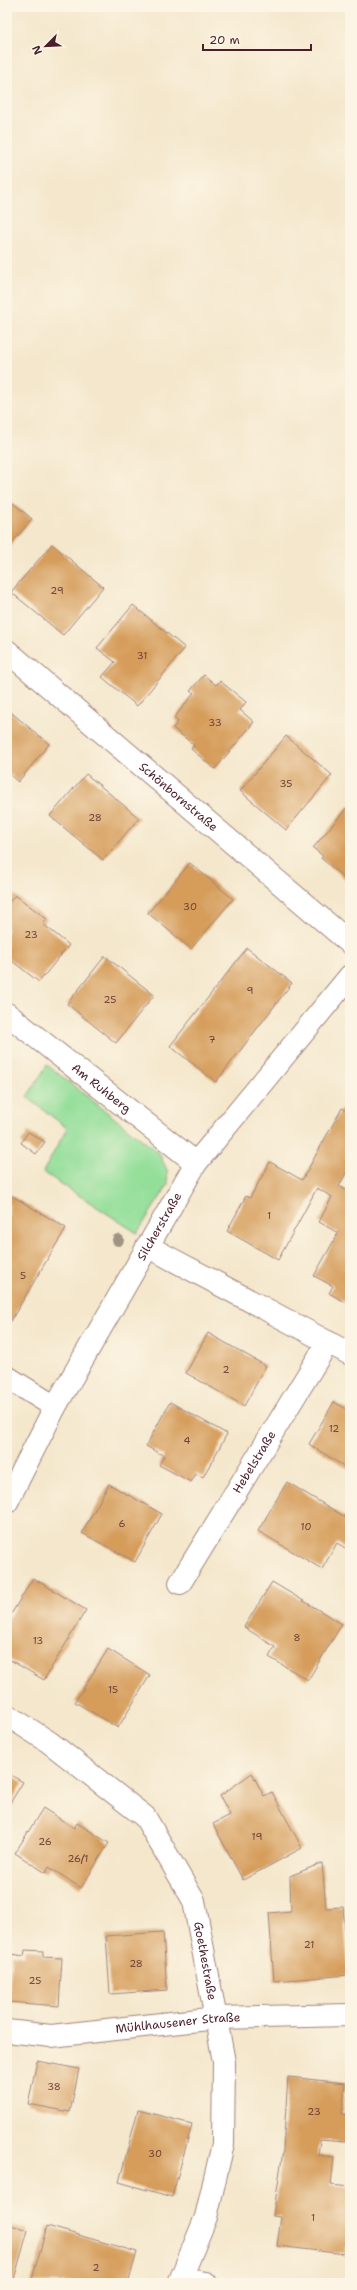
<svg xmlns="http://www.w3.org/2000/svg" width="357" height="2290" viewBox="0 0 357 2290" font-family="'Shantell Sans',sans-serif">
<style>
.green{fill:#93de99;stroke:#6e7e62}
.building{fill:#d59c5a}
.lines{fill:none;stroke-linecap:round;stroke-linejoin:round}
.minor-casing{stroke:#9f837c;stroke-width:24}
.minor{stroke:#fff;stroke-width:22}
.tree{fill:#a09382}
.labels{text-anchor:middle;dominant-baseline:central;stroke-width:3;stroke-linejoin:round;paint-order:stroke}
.number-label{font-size:10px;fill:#6d3e37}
.street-label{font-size:12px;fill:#4a1f2b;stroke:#fcf5e5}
</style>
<rect width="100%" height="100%" fill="#fcf5e5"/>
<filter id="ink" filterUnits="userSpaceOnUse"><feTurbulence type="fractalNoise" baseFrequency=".025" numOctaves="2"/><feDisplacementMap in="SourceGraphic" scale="8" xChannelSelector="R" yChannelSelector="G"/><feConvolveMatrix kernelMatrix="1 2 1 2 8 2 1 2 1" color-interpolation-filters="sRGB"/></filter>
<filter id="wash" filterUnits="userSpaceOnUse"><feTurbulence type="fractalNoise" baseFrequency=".012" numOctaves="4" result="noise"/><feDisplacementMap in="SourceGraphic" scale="16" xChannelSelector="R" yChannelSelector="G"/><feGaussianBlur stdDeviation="0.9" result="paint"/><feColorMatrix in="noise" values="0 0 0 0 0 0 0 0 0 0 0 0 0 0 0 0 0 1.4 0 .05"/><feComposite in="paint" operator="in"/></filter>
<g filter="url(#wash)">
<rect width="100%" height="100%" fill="#f4e7cc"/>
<path class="green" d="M47,1065L159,1153L167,1170L168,1185L137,1233L43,1172L67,1128L27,1097Z"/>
<g id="blocks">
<path class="building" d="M7,498L32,519L7,549Z
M52,544L103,587L63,635L11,592Z
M133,605L185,648L137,706L102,677L115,662L97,648Z
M204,675L216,685L220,681L246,702L240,710L254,722L215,769L191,749L194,745L173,728L178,722L174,718L194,693L190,691Z
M7,709L49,744L18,782L7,772Z
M286,736L332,775L286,830L240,791Z
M86,774L139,818L103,860L50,816Z
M350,804V883L321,858L323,856L313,848Z
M190,863L233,899L191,949L148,913Z
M15,895L47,919L43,924L69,945L39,982L7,957V905Z
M247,948L292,983L216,1082L170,1046Z
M105,956L154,995L116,1043L67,1004Z
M342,1108L350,1113V1166L339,1186L350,1192V1305L329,1293L333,1286L314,1276L338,1233L319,1222L332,1197L317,1188L278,1260L227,1231L246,1196L250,1198L270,1162L302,1180Z
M28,1132L45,1142L36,1154L21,1143Z
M9,1194L66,1228L10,1322L7,1321Z
M208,1333L266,1366L244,1406L186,1373Z
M170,1402L227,1434L203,1477L196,1474L191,1482L159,1465L164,1456L146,1446Z
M334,1402L350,1411V1470L309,1444Z
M287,1482L350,1520V1551L337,1543L322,1569L258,1531Z
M109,1484L162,1514L135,1562L82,1533Z
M33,1578L86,1610L44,1680L7,1658V1621Z
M272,1582L342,1624L308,1680L269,1657L275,1647L244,1627Z
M108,1649L150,1675L118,1728L75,1702Z
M7,1773L23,1782L7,1808Z
M252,1773L264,1796L272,1792L302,1848L243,1880L213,1824L230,1815L220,1796Z
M43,1808L74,1828L77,1823L109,1843L81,1888L49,1867L46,1873L15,1853Z
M322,1863L326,1908L343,1907L349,1975L274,1981L269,1913L291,1911L290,1876Z
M163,1932L167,1990L110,1994L106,1936Z
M25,1950L43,1951V1957L62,1958L59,2006L8,2002L12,1954L24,1956Z
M37,2061L79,2069L70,2112L28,2104Z
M288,2077L345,2083L342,2114L349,2115L346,2142L320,2140L318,2155L334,2157L331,2185L350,2187V2247H346L345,2254L277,2246L281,2217L273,2216L283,2151Z
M138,2110L192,2124L172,2197L119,2182Z
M7,2224L28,2230L13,2283H7Z
M47,2226L137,2252L128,2283H31Z"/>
</g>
</g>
<g filter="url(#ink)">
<use href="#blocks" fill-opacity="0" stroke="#9f837c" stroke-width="1"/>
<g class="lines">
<defs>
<g id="minor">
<path id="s1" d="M7,651L350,943"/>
<path id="s2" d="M7,1014L196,1163"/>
<path d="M147,1246L350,1354"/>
<path d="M7,1377L55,1407"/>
<path id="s3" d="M7,1502L55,1407L196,1163L350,976"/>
<path id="s4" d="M180,1583L328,1342"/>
<path id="s5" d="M7,1715L49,1742L145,1817L194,1901L224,2062L223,2144L206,2217L179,2283"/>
<path id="s6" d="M7,2031L51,2036L217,2018L350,2015"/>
<path d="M181,2279L206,2283"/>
</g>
</defs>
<use href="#minor" class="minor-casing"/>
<use href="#minor" class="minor"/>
</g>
<circle class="tree" cx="118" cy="1240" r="6"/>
</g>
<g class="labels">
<g class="number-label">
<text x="57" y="590">29</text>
<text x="142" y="655">31</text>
<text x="215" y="722">33</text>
<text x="286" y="783">35</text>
<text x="95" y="817">28</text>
<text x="190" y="906">30</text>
<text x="31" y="934">23</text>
<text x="250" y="990">9</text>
<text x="110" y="999">25</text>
<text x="212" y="1039">7</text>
<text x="269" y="1215">1</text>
<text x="23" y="1275">5</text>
<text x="226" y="1369">2</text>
<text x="334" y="1428">12</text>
<text x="187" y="1440">4</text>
<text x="122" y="1523">6</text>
<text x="306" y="1526">10</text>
<text x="297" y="1637">8</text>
<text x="38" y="1640">13</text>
<text x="113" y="1689">15</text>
<text x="257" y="1836">19</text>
<text x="45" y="1841">26</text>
<text x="78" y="1858">26/1</text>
<text x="309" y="1944">21</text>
<text x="136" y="1963">28</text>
<text x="35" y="1980">25</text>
<text x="54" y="2086">38</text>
<text x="314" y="2111">23</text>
<text x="155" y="2153">30</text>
<text x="313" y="2217">1</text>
<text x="96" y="2267">2</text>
</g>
<g class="street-label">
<text stroke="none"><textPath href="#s1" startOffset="225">Schönbornstraße</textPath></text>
<text stroke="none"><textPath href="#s2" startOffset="120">Am Ruhberg</textPath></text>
<text stroke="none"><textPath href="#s3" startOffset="315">Silcherstraße</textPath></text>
<text stroke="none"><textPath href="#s4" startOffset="142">Hebelstraße</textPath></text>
<text stroke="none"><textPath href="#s5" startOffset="330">Goethestraße</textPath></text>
<text stroke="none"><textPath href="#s6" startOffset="172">Mühlhausener Straße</textPath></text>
</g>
</g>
<rect width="357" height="2290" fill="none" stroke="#fcf5e5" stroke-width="24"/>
<g transform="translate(46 46) rotate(246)" stroke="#fcf5e5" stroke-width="3" paint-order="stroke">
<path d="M0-3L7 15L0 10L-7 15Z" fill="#4a1f2b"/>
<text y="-6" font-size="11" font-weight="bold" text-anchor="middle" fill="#4a1f2b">N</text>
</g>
<path d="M203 44v6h108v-6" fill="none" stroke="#4a1f2b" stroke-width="2"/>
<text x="209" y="44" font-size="12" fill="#4a1f2b" stroke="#fcf5e5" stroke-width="3" paint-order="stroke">20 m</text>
</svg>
